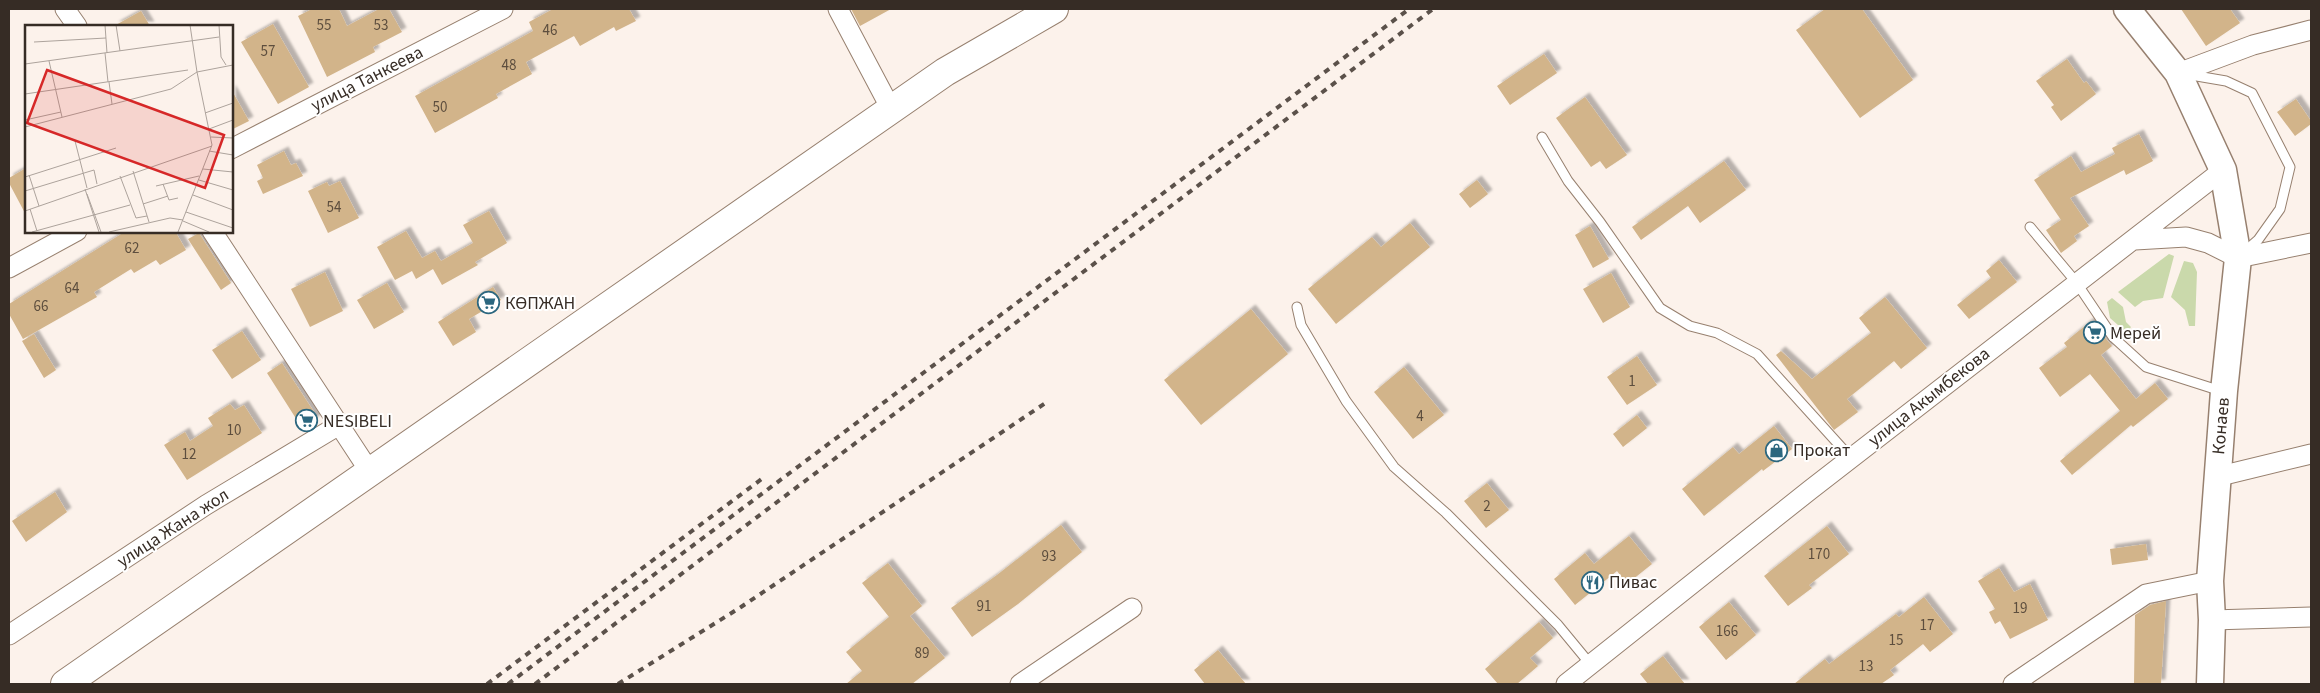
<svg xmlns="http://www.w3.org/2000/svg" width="2320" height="693" viewBox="0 0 2320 693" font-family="'Source Sans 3',sans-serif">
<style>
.green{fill:#cad9ab}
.building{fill:#d2b48a;filter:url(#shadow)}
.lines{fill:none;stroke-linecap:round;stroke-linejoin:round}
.lane-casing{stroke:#97806f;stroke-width:11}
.street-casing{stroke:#97806f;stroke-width:21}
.secondary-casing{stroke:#97806f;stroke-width:29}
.primary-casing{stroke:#97806f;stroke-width:30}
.lane{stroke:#fff;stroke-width:9}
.street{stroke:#fff;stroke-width:19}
.secondary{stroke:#fff;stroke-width:26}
.primary{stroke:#fff;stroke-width:28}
.rail{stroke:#5b514a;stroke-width:4;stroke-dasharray:6 6;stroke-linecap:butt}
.labels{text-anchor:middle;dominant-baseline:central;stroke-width:4;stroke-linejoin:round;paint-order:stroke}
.number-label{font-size:15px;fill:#5d4e3e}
.street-label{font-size:18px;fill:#362c25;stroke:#fff}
.poi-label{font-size:18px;fill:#362c25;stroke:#fff;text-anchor:start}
.inset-road{fill:none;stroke:#ada39c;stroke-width:1}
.view{fill:#d62828;fill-opacity:0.15;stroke:#d62828;stroke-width:2.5}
.inset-edge{fill:none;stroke:#362c25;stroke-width:2.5}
</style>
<defs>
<filter id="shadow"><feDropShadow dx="4.5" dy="-4.5" stdDeviation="1" flood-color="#0004"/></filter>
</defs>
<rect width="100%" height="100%" fill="#fcf2eb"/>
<path class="green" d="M2169,254L2174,256L2163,298L2143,301L2135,307L2118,292Z
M2184,261L2193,263L2197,272L2195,326H2189L2185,310L2171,297Z
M2112,298L2123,307L2126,322L2131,327L2127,333L2110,318L2107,302Z"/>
<path class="building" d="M312,9H339L347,26L379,9H389L402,32L373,47L375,52L327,77L298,16Z
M553,9H629L636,21L616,31L614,27L580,46L574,36L526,62L532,74L496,94L498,98L435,133L415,96L533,31L529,22Z
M851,9H891L860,26Z
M1825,9H1862L1913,80L1860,118L1796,30Z
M2181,9H2230L2240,23L2206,46Z
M141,11L150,26H114Z
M273,24L309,87L278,104L241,42Z
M1544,54L1557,73L1510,105L1497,86Z
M2067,59L2084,83L2086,81L2096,94L2061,121L2051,107L2054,105L2036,81Z
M231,89L249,121L231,130Z
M1585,97L1627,155L1606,169L1600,161L1591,167L1556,118Z
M2296,99L2311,121V124L2295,136L2277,112Z
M2139,134L2153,161L2126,175L2124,170L2070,198L2089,226L2074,236L2077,241L2061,253L2046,230L2061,220L2034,180L2071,156L2081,172L2115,154L2112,148Z
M284,151L291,165L296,163L303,176L263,194L257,181L263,178L257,165Z
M1724,161L1746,190L1700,223L1688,206L1641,240L1632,227Z
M26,168V215L9,183V178Z
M1477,180L1488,194L1470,208L1459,194Z
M340,181L359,218L328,233L308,191L327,182L329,186Z
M489,211L507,243L475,262L478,265L442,285L433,269L416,279L412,271L395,280L377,247L406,231L422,258L435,251L441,261L473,243L463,225Z
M1410,223L1430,247L1336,324L1308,289L1372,237L1381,247Z
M1590,226L1609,259L1593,268L1575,235Z
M126,231H175L186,250L160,265L156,260L134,273L131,269L94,292L97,297L23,339L9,314V304Z
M199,233L231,283L221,290L188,239Z
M1999,260L2017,282L1969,319L1957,305L1991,278L1986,271Z
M325,272L343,311L310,327L291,289Z
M1611,273L1630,307L1603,323L1583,289Z
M387,283L404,312L374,329L357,300Z
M493,287L501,300L469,319L476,332L453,346L438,322Z
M1885,297L1927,348L1901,369L1894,361L1847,399L1858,412L1834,430L1776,355L1781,351L1812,379L1871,333L1859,318Z
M1251,309L1288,354L1201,425L1164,380Z
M2091,321L2112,346L2101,355L2136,399L2155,383L2168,399L2133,427L2131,425L2072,475L2060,461L2120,411L2090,374L2060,397L2039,368L2067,347L2064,343Z
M242,331L261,360L232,379L212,350Z
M34,334L56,370L44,378L22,341Z
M1637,356L1657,385L1627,405L1607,377Z
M282,363L318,418L302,428L267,373Z
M1404,367L1444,415L1413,439L1374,392Z
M230,404L235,410L244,405L262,433L187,480L164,445L185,432L190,441L213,426L208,418Z
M1637,415L1647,428L1623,447L1613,434Z
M1774,426L1792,449L1763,471L1762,469L1704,516L1682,489L1733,447L1739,454Z
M1487,483L1509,510L1486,528L1464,501Z
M55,492L67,512L26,542L12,521Z
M1061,525L1082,552L1018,604L972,637L951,608L997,575Z
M1827,526L1849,554L1809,585L1812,588L1788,606L1764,576Z
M1629,536L1652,564L1627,584L1617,571L1575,605L1554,579L1585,553L1594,564Z
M2146,544L2148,560L2112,565L2110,549Z
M888,563L922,606L910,616L945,658L912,684H846L862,671L846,652L889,617L862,583Z
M1999,568L2014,592L2030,584L2048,620L2010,639L2000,621L1995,624L1989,612L1995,609L1978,581Z
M1924,597L1953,634L1930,652L1923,644L1890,670L1894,675L1881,684H1794L1825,659L1829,664L1896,614L1899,617Z
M2166,601L2161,684H2134L2135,615L2150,605Z
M1729,602L1756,635L1726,660L1699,627Z
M1539,622L1553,638L1530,658L1538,666L1517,684H1498L1485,669Z
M1218,650L1246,684H1205L1194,670Z
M1663,656L1685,684H1648L1640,674Z"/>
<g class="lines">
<defs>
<path id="lane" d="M2185,74L2226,81L2252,93L2290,167L2280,209L2258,240L2243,253
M1542,137L1568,181L1600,222L1660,308L1690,326L1717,333L1757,354L1851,458
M2030,227L2076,282L2113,337L2146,367L2221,391
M1297,307L1301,325L1346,401L1394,467L1446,513L1558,625L1591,665"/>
<path id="street" d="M65,9L77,26
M838,9L891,109
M2178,73L2253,45L2311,30
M231,149L503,9
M212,231L370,472
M2135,240L2186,237L2208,243L2238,258L2311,243
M9,268L77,231
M2216,477L2311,454
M2212,620L2311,617
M9,635L206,505L339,425
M1020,684L1132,608
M1566,684L1810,490L2223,170
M2013,684L2146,594L2210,581"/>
<path id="secondary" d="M2127,9L2178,73L2223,170L2238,258L2224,391L2210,581L2212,620L2210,684"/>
<path id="primary" d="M65,684L945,72L1054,9"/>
</defs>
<use href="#lane" class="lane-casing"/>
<use href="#street" class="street-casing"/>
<use href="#secondary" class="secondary-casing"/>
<use href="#primary" class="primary-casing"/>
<use href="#lane" class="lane"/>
<use href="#street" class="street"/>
<use href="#secondary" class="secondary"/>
<use href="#primary" class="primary"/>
<path class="rail" d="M487,684L763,478
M508,684L1409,9
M535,684L1433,9
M618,684L741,607L1047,402"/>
</g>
<defs>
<symbol id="supermarket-ring" viewBox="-11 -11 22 22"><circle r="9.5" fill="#fff" stroke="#2c677f" stroke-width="1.5"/><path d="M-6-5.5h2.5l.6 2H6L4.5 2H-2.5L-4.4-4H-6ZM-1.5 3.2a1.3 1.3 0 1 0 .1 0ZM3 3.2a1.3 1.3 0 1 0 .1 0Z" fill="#2c677f"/></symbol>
<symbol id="shop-ring" viewBox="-11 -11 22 22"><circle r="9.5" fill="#fff" stroke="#2c677f" stroke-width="1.5"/><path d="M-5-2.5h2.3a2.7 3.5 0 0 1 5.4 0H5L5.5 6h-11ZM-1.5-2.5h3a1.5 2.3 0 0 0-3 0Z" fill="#2c677f"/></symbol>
<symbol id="restaurant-ring" viewBox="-11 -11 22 22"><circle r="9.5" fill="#fff" stroke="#2c677f" stroke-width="1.5"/><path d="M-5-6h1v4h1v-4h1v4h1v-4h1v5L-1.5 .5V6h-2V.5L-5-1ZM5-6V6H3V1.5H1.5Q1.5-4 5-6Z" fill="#2c677f"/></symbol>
</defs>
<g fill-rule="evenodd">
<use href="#supermarket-ring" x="476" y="290" width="25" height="25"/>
<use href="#supermarket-ring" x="2082" y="320" width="25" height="25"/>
<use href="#supermarket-ring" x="294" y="408" width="25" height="25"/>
<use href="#shop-ring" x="1764" y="438" width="25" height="25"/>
<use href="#restaurant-ring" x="1580" y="570" width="25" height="25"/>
</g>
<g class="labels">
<g class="number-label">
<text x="324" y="25">55</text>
<text x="381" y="25">53</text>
<text x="550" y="30">46</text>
<text x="268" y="51">57</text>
<text x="509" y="65">48</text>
<text x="440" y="107">50</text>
<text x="334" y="207">54</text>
<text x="132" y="248">62</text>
<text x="72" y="288">64</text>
<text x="41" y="306">66</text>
<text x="1632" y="381">1</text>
<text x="1420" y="416">4</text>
<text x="234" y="430">10</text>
<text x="189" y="454">12</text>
<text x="1487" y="506">2</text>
<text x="1819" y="554">170</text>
<text x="1049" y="556">93</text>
<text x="984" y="606">91</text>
<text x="2020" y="608">19</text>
<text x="1927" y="625">17</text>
<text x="1727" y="631">166</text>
<text x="1896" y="640">15</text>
<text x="922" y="653">89</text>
<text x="1866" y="666">13</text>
</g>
<g class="street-label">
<text transform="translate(367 79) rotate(-27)">улица Танкеева</text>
<text transform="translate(1929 397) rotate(-38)">улица Акымбекова</text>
<text transform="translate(2221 426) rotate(-85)">Конаев</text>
<text transform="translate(173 528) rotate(-33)">улица Жана жол</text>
</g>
<g class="poi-label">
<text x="505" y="303">КӨПЖАН</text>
<text x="2110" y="333">Мерей</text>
<text x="323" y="421">NESIBELI</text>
<text x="1793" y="450">Прокат</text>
<text x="1609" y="582">Пивас</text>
</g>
</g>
<g transform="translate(25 25)">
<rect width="208" height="208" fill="#fcf2eb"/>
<path class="inset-road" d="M80,0L82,28M91,0L95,26M165,0L172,47M194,0L196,32L201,40M9,17L81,13M80,28L83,57M24,36L37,92M0,39L194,12M84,57L87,79M0,69L163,45M180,88L208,78M0,95L36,87M0,102L146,64L172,47L208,40M184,104L208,95M186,112L208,113M50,116L62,163M184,126L208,130M178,144L208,147M108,146L124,197M4,150L14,181M95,151L111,193L122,191M0,152L91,123M174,155L208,165M138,159L144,175L153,173M131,161L174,151M60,164L74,207M0,166L69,145L72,159M62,169L76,207M168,170L208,185M118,179L143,171M5,184L12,206M0,186L187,121M161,187L208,203M158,196L184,207M7,207L105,180M84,207L145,193L158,195M153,207L187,120L172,47"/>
<path class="view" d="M22,45L199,110L180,163L2,98Z"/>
<rect width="208" height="208" class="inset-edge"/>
</g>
<rect width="2320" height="693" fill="none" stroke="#362c25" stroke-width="20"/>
</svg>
